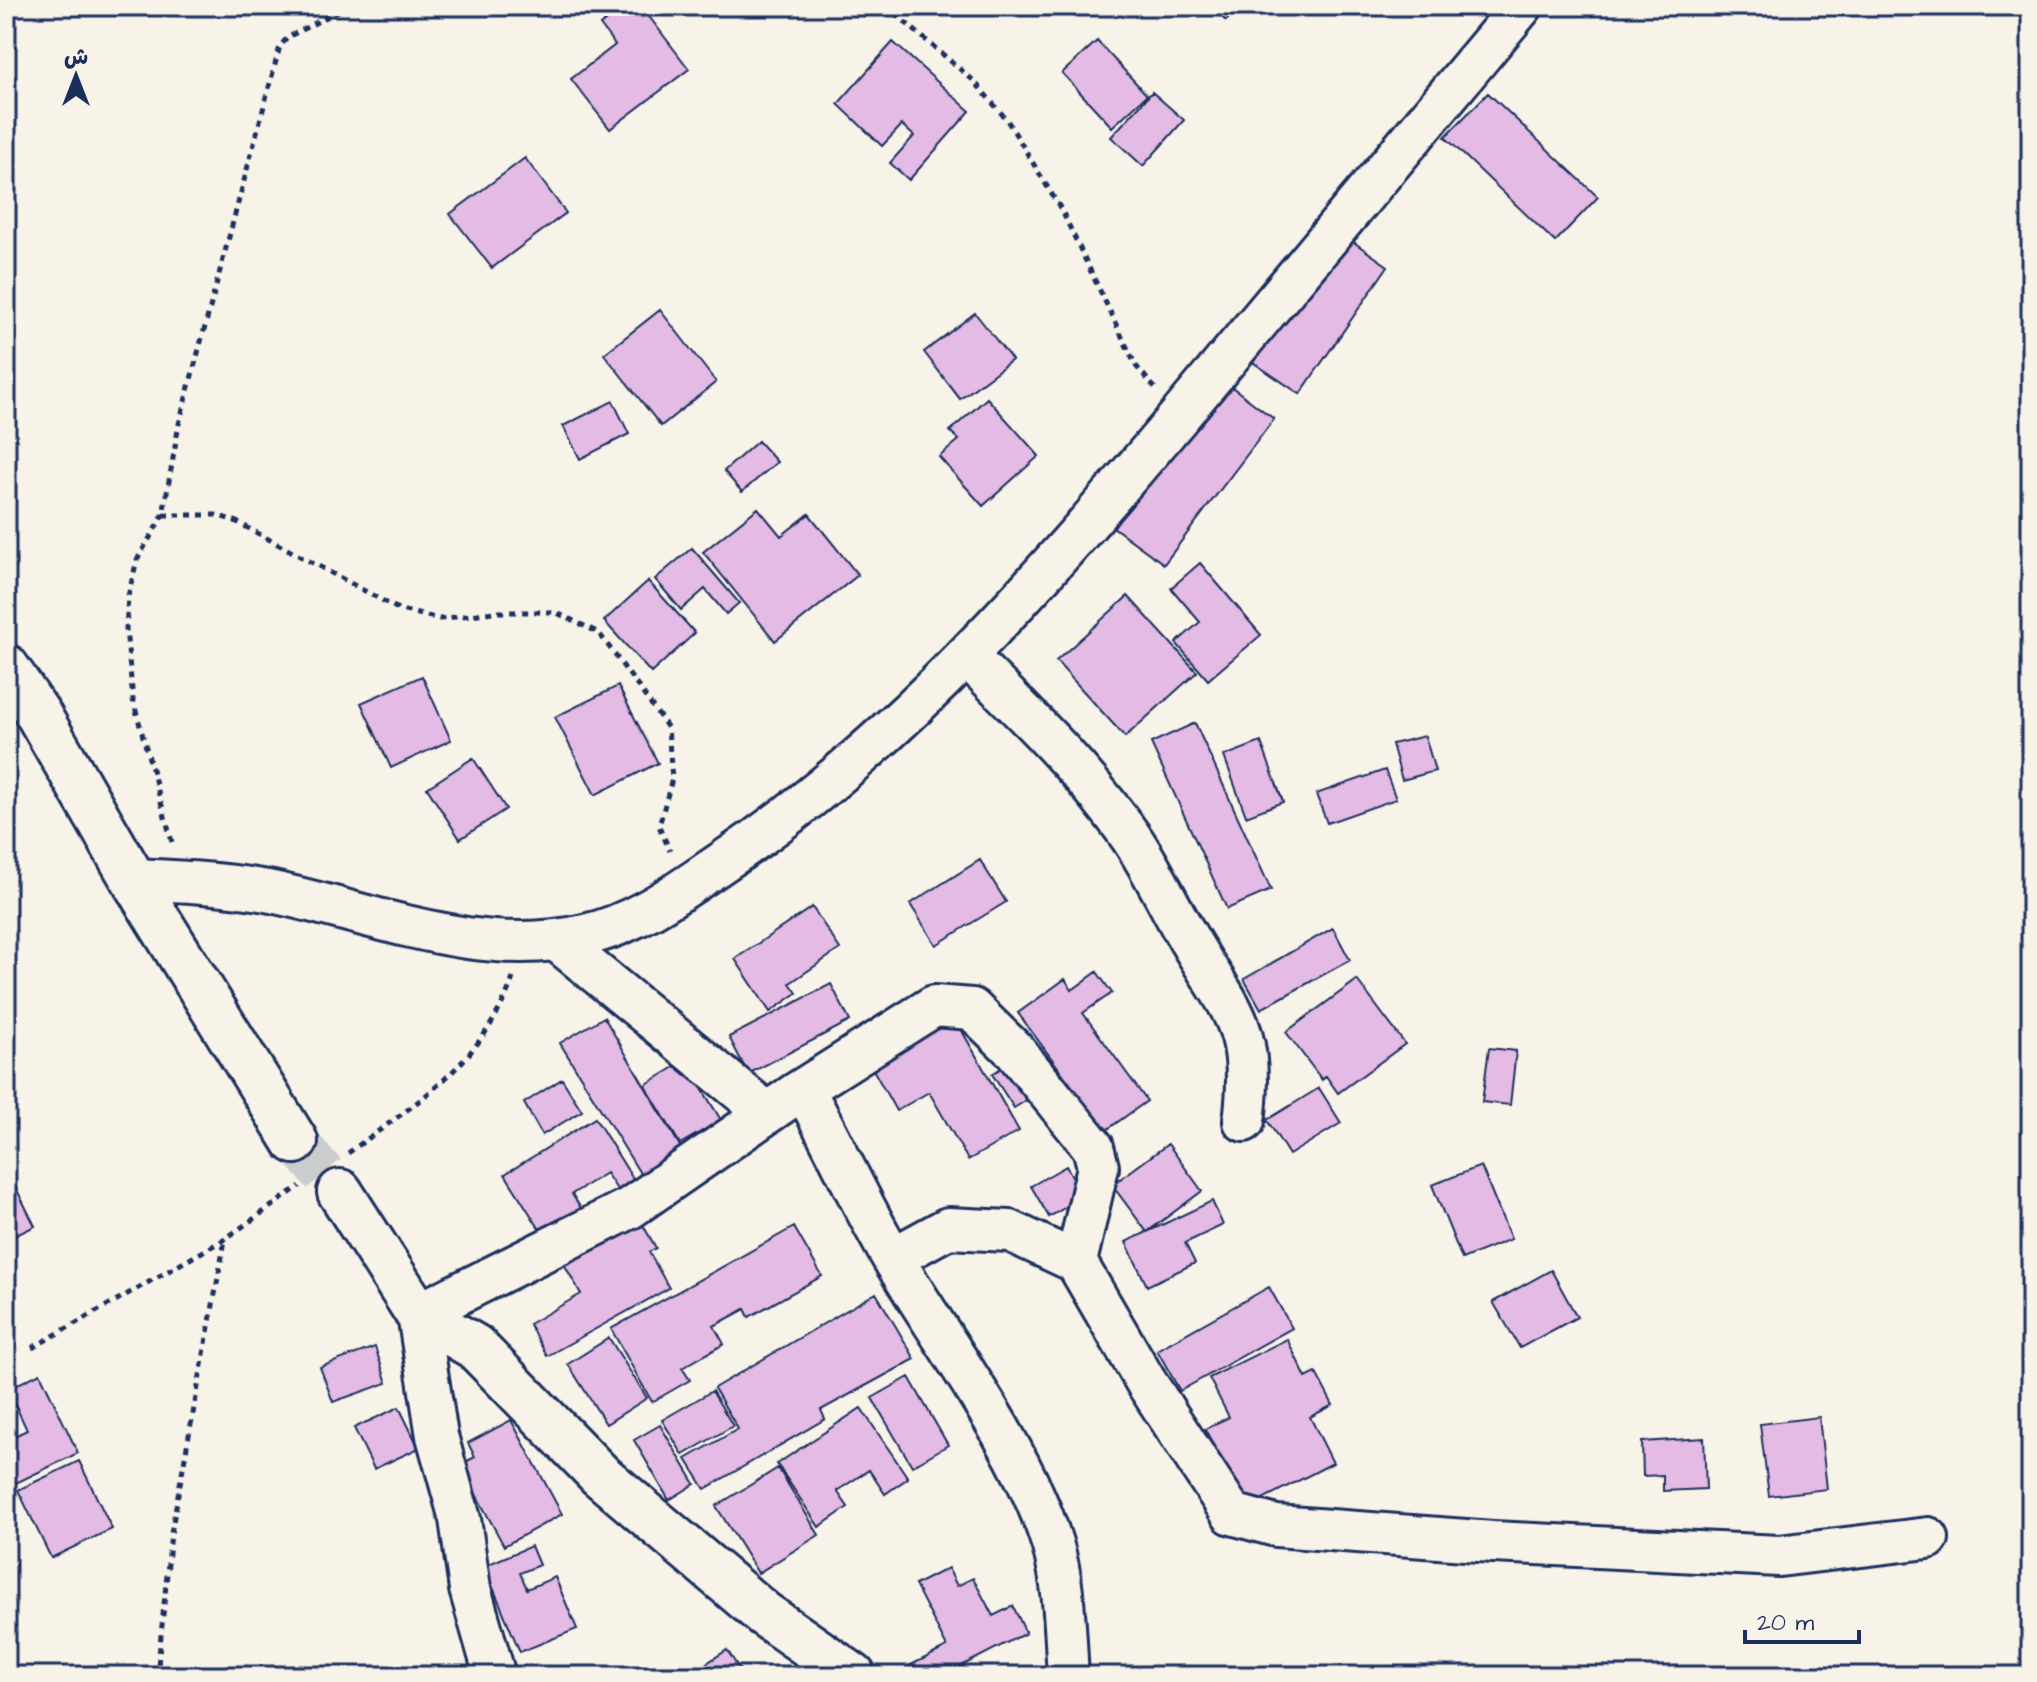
<svg xmlns="http://www.w3.org/2000/svg" width="2037" height="1682" viewBox="0 0 2037 1682" font-family="'Architects Daughter','Playpen Sans Arabic',sans-serif">
<style>
.building{fill:#e3bbe4;stroke:#1b2f5e;stroke-width:2}
.lines{fill:none;stroke-linecap:round;stroke-linejoin:round}
.secondary-tunnel{stroke:#cbcccc;stroke-width:44;stroke-dasharray:44 22;stroke-linecap:butt}
.street-casing{stroke:#1b2f5e;stroke-width:46}
.secondary-casing{stroke:#1b2f5e;stroke-width:50}
.path{stroke:#1b2f5e;stroke-width:5;stroke-dasharray:6 6;stroke-linecap:butt}
.street{stroke:#f7f3e8;stroke-width:40}
.secondary{stroke:#f7f3e8;stroke-width:44}
</style>
<rect width="100%" height="100%" fill="#f7f3e8"/>
<filter id="ink" filterUnits="userSpaceOnUse"><feTurbulence type="fractalNoise" baseFrequency=".0125" numOctaves="2"/><feDisplacementMap in="SourceGraphic" scale="16" xChannelSelector="R" yChannelSelector="G"/><feConvolveMatrix kernelMatrix="1 2 1 2 8 2 1 2 1" color-interpolation-filters="sRGB"/></filter>
<g filter="url(#ink)">
<path class="building" d="M624,6H641L689,69L610,129L571,79L615,45L600,25Z
M1210,6H1240L1226,21Z
M1097,41L1147,95L1112,127L1062,73Z
M893,42L970,111L909,180L890,163L914,136L902,125L882,146L838,104Z
M1152,92L1184,120L1143,166L1111,137Z
M1488,93L1598,197L1555,242L1445,137Z
M525,158L566,213L492,268L450,214Z
M1339,232L1388,266L1300,394L1251,361Z
M660,310L716,382L661,426L604,354Z
M975,313L1012,360L960,399L924,352Z
M1224,381L1274,419L1164,564L1113,527Z
M987,398L1039,456L983,506L939,457L959,440L950,431Z
M613,401L629,434L580,459L563,426Z
M758,441L777,462L742,492L724,471Z
M758,508L781,536L809,514L858,575L775,641L703,552Z
M692,548L739,603L726,614L705,589L681,610L655,579Z
M1200,563L1261,635L1208,680L1176,643L1200,622L1171,588Z
M648,581L695,633L651,673L604,621Z
M1128,596L1197,672L1125,737L1056,661Z
M422,676L451,740L391,768L361,703Z
M618,686L658,763L595,795L555,717Z
M1195,723L1271,890L1227,909L1151,743Z
M1425,736L1435,771L1402,780L1392,744Z
M1261,742L1283,802L1246,816L1224,756Z
M473,758L506,809L460,839L427,788Z
M1385,770L1396,799L1327,823L1316,794Z
M980,860L1006,902L936,945L910,904Z
M812,907L840,949L790,983L797,993L770,1012L735,959Z
M1333,928L1350,960L1261,1009L1244,979Z
M1097,972L1112,993L1083,1013L1147,1101L1105,1131L1018,1013L1065,979L1072,990Z
M1357,980L1405,1044L1338,1093L1326,1076L1322,1080L1286,1032Z
M831,984L850,1021L748,1074L729,1037Z
M604,1017L684,1153L649,1188L560,1043Z
M954,1017L1019,1131L968,1160L929,1092L896,1111L870,1064Z
M1489,1048L1516,1051L1510,1105L1482,1102Z
M1014,1060L1035,1095L1014,1108L992,1074Z
M685,1061L721,1120L680,1144L645,1085Z
M562,1079L582,1111L542,1135L524,1103Z
M1319,1088L1341,1123L1289,1155L1267,1120Z
M595,1118L638,1187L622,1197L606,1173L572,1194L583,1212L544,1236L505,1174Z
M1168,1144L1202,1191L1147,1232L1112,1185Z
M1066,1166L1084,1196L1049,1217L1031,1186Z
M1481,1166L1511,1239L1462,1259L1432,1185Z
M16,1188L35,1226L6,1240V1194Z
M1212,1201L1223,1225L1185,1243L1195,1263L1147,1286L1126,1242Z
M636,1213L656,1248L649,1252L669,1288L547,1356L529,1324L581,1294L560,1257Z
M794,1227L822,1276L749,1317L745,1309L714,1326L724,1344L682,1368L690,1380L652,1402L611,1329Z
M1551,1270L1577,1317L1520,1348L1493,1302Z
M1269,1287L1292,1328L1180,1391L1157,1350Z
M876,1293L915,1359L821,1410L825,1419L705,1489L686,1459L738,1429L714,1388Z
M609,1338L647,1398L606,1424L568,1364Z
M1287,1339L1306,1378L1316,1373L1333,1405L1310,1417L1333,1463L1245,1508L1205,1429L1229,1417L1209,1378Z
M375,1347L387,1383L333,1402L320,1367Z
M40,1373L78,1453L12,1485L6,1472V1440L27,1430L8,1389Z
M909,1377L948,1445L912,1466L872,1398Z
M712,1391L733,1426L683,1455L662,1420Z
M399,1407L419,1448L374,1469L354,1428Z
M861,1408L908,1478L885,1494L869,1470L837,1491L848,1507L819,1527L777,1464Z
M1819,1417L1827,1489L1769,1496L1760,1424Z
M511,1420L562,1514L504,1546L460,1465L475,1457L468,1443Z
M660,1425L695,1484L669,1500L634,1440Z
M1704,1438L1706,1489L1663,1491V1475L1643,1476L1642,1442Z
M79,1461L112,1529L51,1558L18,1490Z
M778,1468L819,1535L758,1573L716,1506Z
M531,1546L539,1565L520,1573L527,1589L555,1577L577,1629L520,1652L484,1566Z
M948,1568L957,1586L973,1578L993,1616L1013,1606L1026,1633L942,1676H914L909,1666L947,1647L915,1585Z
M727,1650L744,1676H687Z
M172,1671L229,1676H171Z"/>
<g class="lines">
<path class="secondary-tunnel" d="M295,1141L340,1192"/>
<defs>
<path id="street" d="M967,656C1024,713 1084,770 1130,836C1151,866 1166,900 1184,931C1228,1009 1257,1022 1244,1121
M133,879C178,881 223,883 267,891C371,912 478,960 585,935C637,924 684,888 727,859C904,740 1045,575 1182,413C1296,278 1409,142 1522,6
M556,940L767,1113
M804,1090C835,1145 860,1203 892,1257C943,1342 1023,1449 1052,1543C1065,1585 1065,1632 1068,1676
M893,1258L948,1228L1010,1231L1076,1262L1146,1382L1232,1514L1276,1526L1493,1542L1779,1556L1928,1538
M495,1676L470,1589L460,1519L437,1436L418,1314L630,1208L795,1094L934,1006L972,1009L1014,1050L1093,1147L1098,1167L1076,1262"/>
<path id="secondary" d="M6,667L38,714L133,879L295,1141
M340,1192L418,1314L475,1347L600,1475L764,1614L853,1676"/>
</defs>
<use href="#street" class="street-casing"/>
<use href="#secondary" class="secondary-casing"/>
<path class="path" d="M886,6L974,81L1007,120L1062,211L1136,366L1155,388
M163,515H216L235,521L400,610L440,619L493,612H555L599,633L668,728L672,779L659,826L670,851
M172,842L133,700L126,629L128,596L137,560L163,515L179,424L280,46L288,37L348,6
M348,1153C419,1101 482,1064 513,978
M32,1348L225,1239L300,1186
M157,1676L171,1533L225,1240"/>
<use href="#street" class="street"/>
<use href="#secondary" class="secondary"/>
</g>
</g>
<rect width="2037" height="1682" fill="none" stroke="#f7f3e8" stroke-width="32"/>
<rect x="16" y="16" width="2005" height="1650" fill="none" stroke="#1b2f5e" stroke-width="3" filter="url(#ink)"/>
<g transform="translate(76 76)" stroke="#f7f3e8" stroke-width="6" paint-order="stroke">
<path d="M0-6L14 30L0 20L-14 30Z" fill="#1b2f5e"/>
<text y="-12" font-size="22" font-weight="bold" text-anchor="middle" fill="#1b2f5e">ش</text>
</g>
<path d="M1745 1630v12h114v-12" fill="none" stroke="#1b2f5e" stroke-width="4"/>
<text x="1757" y="1630" font-size="24" fill="#1b2f5e" stroke="#f7f3e8" stroke-width="6" paint-order="stroke">20 m</text>
</svg>
